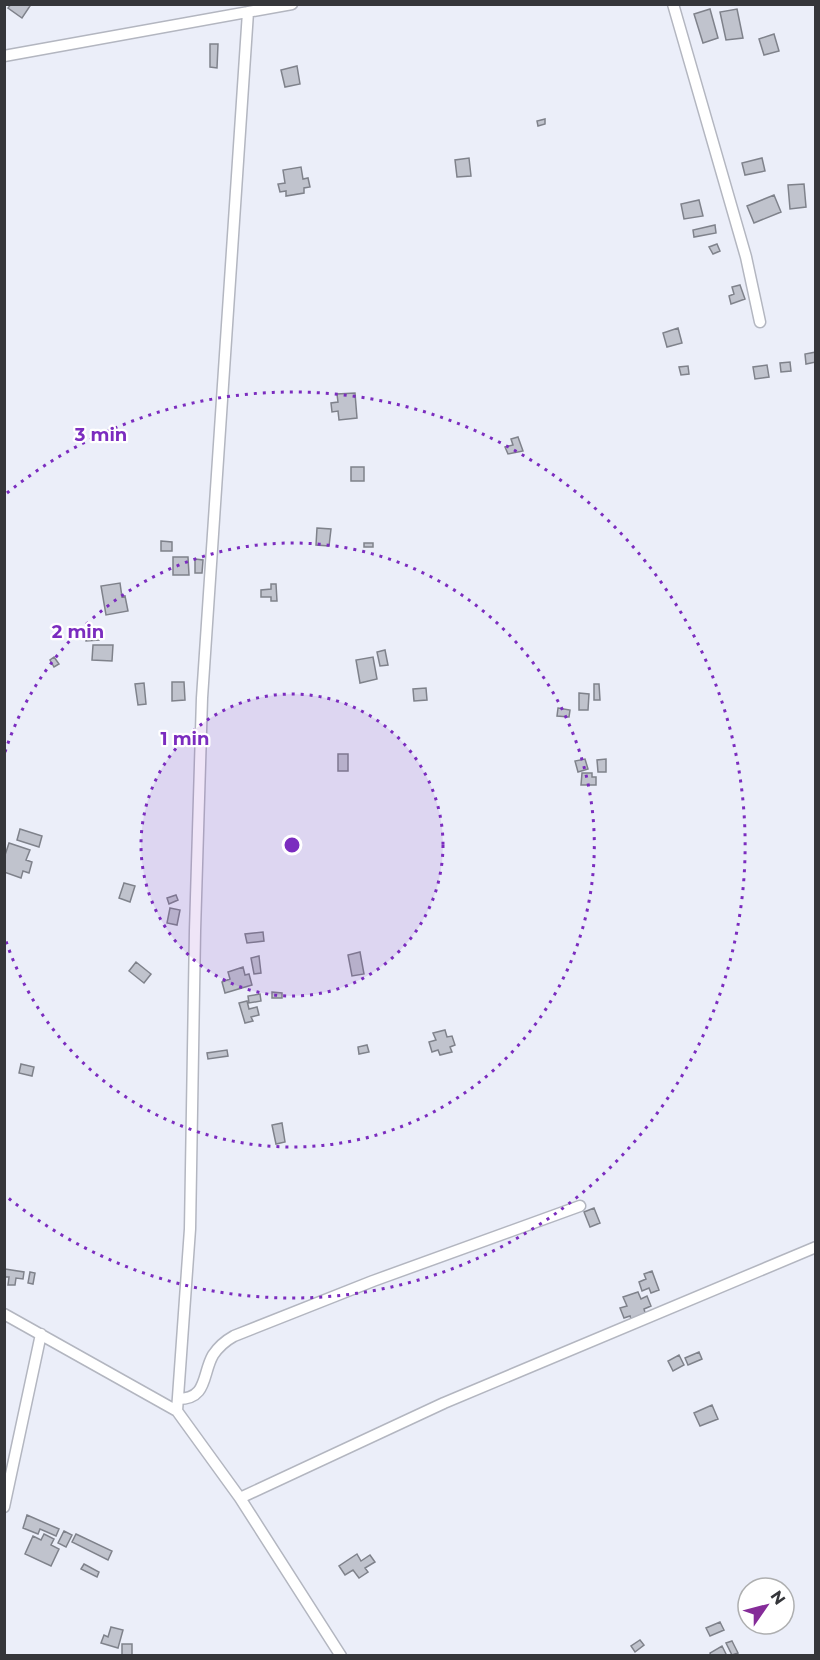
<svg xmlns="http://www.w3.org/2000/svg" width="820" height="1660" viewBox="0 0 820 1660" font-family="Montserrat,sans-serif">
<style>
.building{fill:#c0c3cd;stroke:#7f828b;stroke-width:1.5}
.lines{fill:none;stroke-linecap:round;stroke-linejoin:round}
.minor-casing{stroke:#b3b6c0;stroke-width:13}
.minor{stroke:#fff;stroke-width:10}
.ring{fill:none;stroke:#7b2cbf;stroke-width:3;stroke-dasharray:3 6}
.centre{fill:#7b2cbf;stroke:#fff;stroke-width:3}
.ring-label{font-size:18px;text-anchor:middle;font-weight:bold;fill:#7b2cbf;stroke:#fff;stroke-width:4.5;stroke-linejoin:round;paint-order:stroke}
</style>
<rect width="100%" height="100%" fill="#ebeef9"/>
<path class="building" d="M11,4H27L30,6L22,18L8,8Z
M710,9L718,38L703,43L694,14Z
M737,9L743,38L726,40L720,12Z
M774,34L779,51L764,55L759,39Z
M210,44H218L217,68L210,67Z
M297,66L300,84L285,87L281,70Z
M545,119V124L538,126L537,121Z
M469,158L471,176L457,177L455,160Z
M762,158L765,171L745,175L742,163Z
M301,167L303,179L308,178L310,187L304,188V193L286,196V191L280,192L278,184L285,183L283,170Z
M804,184L806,207L790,209L788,185Z
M774,195L781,212L754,223L747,206Z
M699,200L703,216L684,219L681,204Z
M715,225L716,233L694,237L693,230Z
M717,244L720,251L713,254L709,247Z
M740,285L745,299L731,304L729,296L734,294L732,287Z
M678,328L682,343L667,347L663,333Z
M816,352V362L806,364L805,354Z
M790,362L791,371L781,372L780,363Z
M767,365L769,377L755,379L753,367Z
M688,366L689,374L681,375L679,367Z
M355,393L357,418L339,420L338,411L332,412L331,403L338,402L337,394Z
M518,437L523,451L508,454L505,447L513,445L511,439Z
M351,467H364V481H351Z
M317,528L331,529L329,546L316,545Z
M161,541L172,542V551H161Z
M364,543H373V547H364Z
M173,557H188L189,575H173Z
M195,559L203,560L202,573H195Z
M120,583L122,597L125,596L128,611L106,615L101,586Z
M271,584H276L277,601H271V597H261V590L271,589Z
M98,628L99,640L86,641L85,629Z
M93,645H113L112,661L92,660Z
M385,650L388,665L380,666L377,652Z
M54,657L59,664L54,667L50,660Z
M373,657L377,679L360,683L356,660Z
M172,682H184L185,700L172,701Z
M144,683L146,704L138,705L135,684Z
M594,684H599L600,700H594Z
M426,688L427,700L414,701L413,689Z
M579,693L589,694L588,710H579Z
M558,708L570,710L569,717L557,716Z
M338,754H348V771H338Z
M585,759L588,769L578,772L575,761Z
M606,759V772H598L597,760Z
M582,773H592V777H596V785H581Z
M20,829L42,836L39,847L17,840Z
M9,843L30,850L26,860L32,862L29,873L23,871L21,878L4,872V858Z
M124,883L135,886L130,902L119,898Z
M176,895L178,900L169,904L167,898Z
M170,908L180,910L177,925L167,923Z
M263,932L264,941L247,943L245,934Z
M360,952L364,974L352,976L348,955Z
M259,956L261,973L254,974L251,958Z
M136,962L151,974L144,983L129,971Z
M243,967L245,975L249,974L252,985L225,993L222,982L230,979L228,972Z
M272,992L282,993V998H272Z
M260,994L261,1001L249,1003L248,996Z
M247,1001L249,1009L257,1007L259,1015L251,1017L253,1021L245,1023L239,1003Z
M445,1030L447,1037L452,1036L455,1045L450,1047L452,1052L440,1055L438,1050L432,1052L429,1042L436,1040L433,1033Z
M367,1045L369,1052L359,1054L358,1047Z
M227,1050L228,1056L208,1059L207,1053Z
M21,1064L34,1067L32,1076L19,1073Z
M282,1123L285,1142L276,1144L272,1125Z
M594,1208L600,1223L590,1227L584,1212Z
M5,1269L24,1272L23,1279L16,1278L15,1285H8L9,1277H4Z
M652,1271L659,1290L651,1293L649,1288L642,1291L639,1282L646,1279L644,1274Z
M30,1272L35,1273L33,1284L28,1283Z
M638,1292L641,1299L647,1296L651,1306L644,1309L646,1316L632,1322L630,1316L624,1318L620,1308L627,1306L623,1297Z
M699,1352L702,1359L688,1365L685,1358Z
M679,1355L684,1365L673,1371L668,1361Z
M712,1405L718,1419L700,1426L694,1413Z
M27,1515L59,1529L56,1536L40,1529L38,1534L23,1528Z
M64,1531L72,1535L66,1547L58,1543Z
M44,1534L54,1539L51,1545L59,1549L51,1566L25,1554L33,1536L41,1540Z
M76,1534L112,1551L108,1560L72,1542Z
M357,1554L361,1561L370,1555L375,1562L365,1568L368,1572L359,1578L353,1570L345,1575L339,1566Z
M84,1564L99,1572L97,1577L81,1569Z
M720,1622L724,1630L710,1636L706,1628Z
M111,1627L123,1630L118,1648L101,1643L104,1635L108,1637Z
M640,1640L644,1645L635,1652L631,1646Z
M732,1641L738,1653L732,1655L726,1643Z
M122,1644H132V1655H122Z
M722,1646L727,1656H711L710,1653Z"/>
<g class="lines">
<defs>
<path id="minor" d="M673,4L746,257L760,322
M248,12L202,698L195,931L190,1229L177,1411L240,1498L341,1656
M4,56L292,4
M4,1314L177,1411
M178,1399C208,1399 202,1374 213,1355C219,1346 225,1341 234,1336L373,1281L580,1206
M240,1498L444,1403L816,1247
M4,1507L41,1334"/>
</defs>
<use href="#minor" class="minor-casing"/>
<use href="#minor" class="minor"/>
</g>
<circle cx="292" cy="845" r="151" fill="#7b2cbf" fill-opacity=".12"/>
<g class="ring">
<circle cx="292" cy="845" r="151"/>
<path d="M5 752A302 302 0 1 1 5 938"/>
<path d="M7 493A453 453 0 1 1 7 1197"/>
</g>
<circle cx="292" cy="845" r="9" class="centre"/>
<g class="ring-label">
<text x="101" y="441">3 min</text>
<text x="78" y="638">2 min</text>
<text x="185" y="745">1 min</text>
</g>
<rect width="820" height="1660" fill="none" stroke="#35363a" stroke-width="12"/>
<g transform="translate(766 1606) rotate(55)"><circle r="28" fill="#ffffff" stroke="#aeafb0" stroke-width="1.5"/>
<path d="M0-4.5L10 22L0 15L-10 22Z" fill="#852c99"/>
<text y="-9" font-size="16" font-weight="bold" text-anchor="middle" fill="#35363a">N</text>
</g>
</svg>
